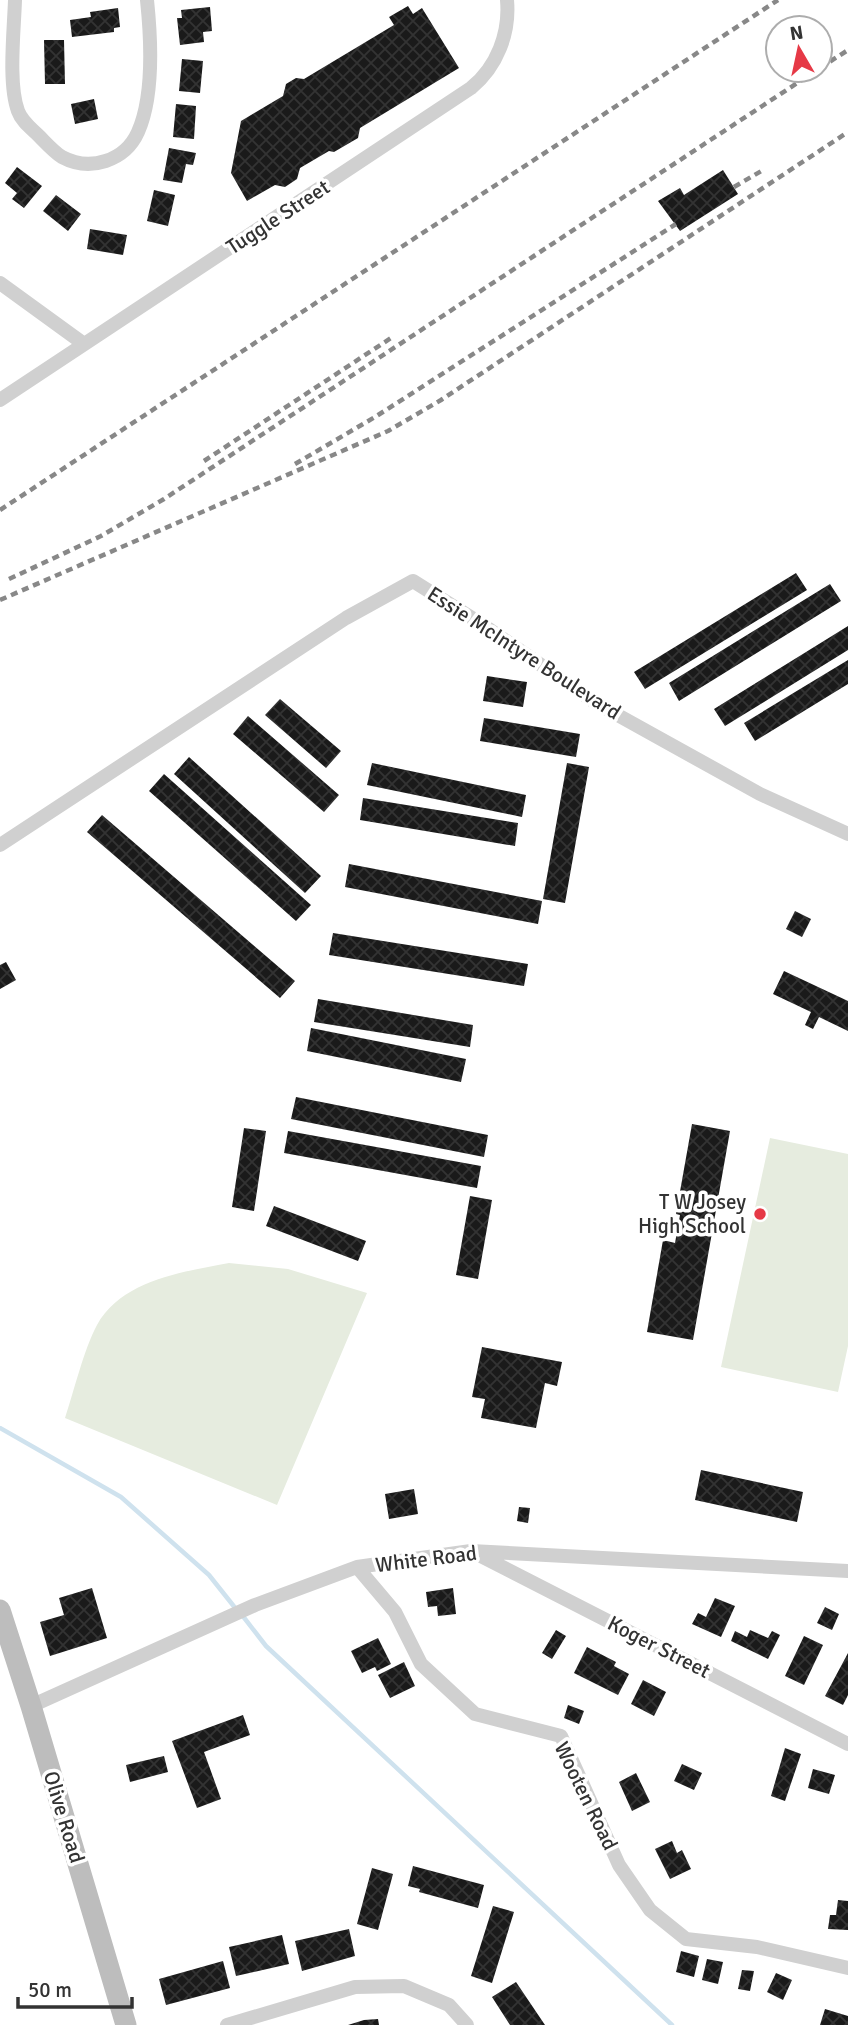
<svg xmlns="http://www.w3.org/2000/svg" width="848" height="2025" viewBox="0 0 848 2025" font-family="Signika,sans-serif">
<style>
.pitch{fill:#e6ecdf}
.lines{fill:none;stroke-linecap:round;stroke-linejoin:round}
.stream{stroke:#cfe2ee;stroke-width:4.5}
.building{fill:url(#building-cross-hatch)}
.street{stroke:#d0d0d0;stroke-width:14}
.secondary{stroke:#bdbdbd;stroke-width:21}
.rail{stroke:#888;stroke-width:4.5;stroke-dasharray:7 5;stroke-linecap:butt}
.poi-dot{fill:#e63946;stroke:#fff;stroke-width:2.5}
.labels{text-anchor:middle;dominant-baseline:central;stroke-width:7;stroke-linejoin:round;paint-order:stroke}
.street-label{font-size:21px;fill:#333;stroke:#fff}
.poi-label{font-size:21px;fill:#333;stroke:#fff;text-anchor:end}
</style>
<defs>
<pattern id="building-cross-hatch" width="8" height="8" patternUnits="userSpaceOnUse" patternTransform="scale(1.75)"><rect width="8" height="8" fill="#1a1a1a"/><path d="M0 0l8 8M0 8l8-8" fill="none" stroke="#333"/></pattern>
</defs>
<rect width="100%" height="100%" fill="#fff"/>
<path class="pitch" d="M770,1138L848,1154V1346L838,1392L721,1367Z
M229,1263L288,1269L367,1293L277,1505L65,1418C74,1391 84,1349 97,1325C122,1280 182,1272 229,1263Z"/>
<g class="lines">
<path class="stream" d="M0,1428L121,1497L209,1575L236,1609
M242,1615L266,1646L672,2025"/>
</g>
<path class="building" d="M408,6L413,14L422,8L459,68L360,128L358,138L334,152L329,151L300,168L297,179L285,187L275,185L247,201L231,173L241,121L283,96L286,84L296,78L304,79L394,25L389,17Z
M210,7L212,31L203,32L204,42L180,45L177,18H182L181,10Z
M118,8L120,27L114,28V32L72,37L70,20L91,17L90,12Z
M44,40H64L65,84H45Z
M182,59L203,61L200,93L179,91Z
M94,99L98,119L75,124L71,104Z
M176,104L196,106L194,139L173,137Z
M169,148L196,153L193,165L186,164L182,183L163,180Z
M17,167L42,186L24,208L12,199L17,193L5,183Z
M723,170L738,194L680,231L658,201L680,188L684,195Z
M154,190L175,195L168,226L147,221Z
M56,195L81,214L68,231L43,211Z
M90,229L127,235L123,255L87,249Z
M796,573L807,590L645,689L634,672Z
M830,584L841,601L679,701L669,683Z
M848,626V650L725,726L714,709Z
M848,660V684L755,741L744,723Z
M487,676L527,682L523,707L483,701Z
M280,699L341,751L326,768L265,715Z
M248,716L339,795L324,812L233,734Z
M484,718L580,734L576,757L480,741Z
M189,757L321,876L305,893L174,774Z
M372,763L526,795L522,817L367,785Z
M567,763L589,767L565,903L543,899Z
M164,774L311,905L296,921L149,791Z
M363,798L518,823L515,846L360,820Z
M102,815L295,981L280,998L87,832Z
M349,864L542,901L538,924L345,887Z
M795,911L811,919L802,937L786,929Z
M333,933L528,964L524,986L329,955Z
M6,962L16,980L0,989V965Z
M784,971L848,1001V1031L819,1017L813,1029L805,1025L811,1012L773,994Z
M318,999L473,1025L470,1047L314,1022Z
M311,1028L466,1059L461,1082L307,1051Z
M296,1097L488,1135L484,1157L291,1119Z
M692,1124L730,1131L693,1340L647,1332L663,1240L675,1243L680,1215L676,1214Z
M244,1128L266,1131L254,1211L232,1207Z
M288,1131L481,1166L477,1188L284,1153Z
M470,1196L492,1200L478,1279L456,1275Z
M274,1206L366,1241L358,1261L266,1226Z
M482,1347L562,1362L557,1386L545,1383L536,1428L481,1418L485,1399L472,1397Z
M701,1470L803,1492L797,1522L695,1500Z
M414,1489L418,1514L389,1519L385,1494Z
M519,1507L530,1508L528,1523L517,1521Z
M92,1588L107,1638L50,1656L40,1622L64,1615L59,1598Z
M453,1588L456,1614L438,1616L437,1606L428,1607L426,1592Z
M715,1598L735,1606L721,1637L692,1624L698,1613L706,1617Z
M825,1607L839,1614L832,1630L817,1623Z
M556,1630L566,1636L552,1659L542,1653Z
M750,1630L768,1638L772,1631L780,1635L768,1659L731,1641L735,1631L747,1637Z
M804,1636L823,1645L804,1685L785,1676Z
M378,1638L391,1664L377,1671L375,1667L362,1673L351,1651Z
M587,1647L616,1662L614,1666L629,1674L618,1695L574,1673Z
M848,1653V1695L843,1705L825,1696Z
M404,1662L415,1686L390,1698L378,1675Z
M643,1680L666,1692L654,1716L631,1704Z
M568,1705L584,1711L579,1724L564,1718Z
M243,1715L250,1735L204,1752L221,1799L197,1808L172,1741Z
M785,1748L801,1754L785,1801L771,1796Z
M164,1756L168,1772L130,1782L126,1765Z
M682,1764L702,1773L694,1790L674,1781Z
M813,1769L835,1775L829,1794L808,1788Z
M636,1773L650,1802L632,1811L619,1782Z
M672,1841L677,1853L682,1850L691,1869L670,1879L655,1849Z
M413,1866L484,1885L478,1908L419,1892L420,1889L408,1886Z
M372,1868L393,1874L378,1930L357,1924Z
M838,1900L848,1901V1930L828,1929L830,1915H836Z
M493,1906L514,1912L492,1983L471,1976Z
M349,1929L355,1956L302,1971L295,1941Z
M282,1935L289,1964L236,1976L229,1947Z
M681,1951L699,1956L694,1977L676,1972Z
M707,1959L723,1962L718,1984L702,1980Z
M223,1961L230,1988L166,2005L159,1979Z
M742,1970L754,1971L750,1991L738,1989Z
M776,1973L792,1980L783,2000L767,1992Z
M516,1982L545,2025H510L492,1997Z
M825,2009L848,2016V2025H820Z
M378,2019L379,2025H348L364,2020Z"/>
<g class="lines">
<path class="street" d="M15,0C14,31 8,84 18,111C22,122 31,128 39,136C46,143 54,152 62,157C90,172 125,161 138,132C154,96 151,38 147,0
M0,283L84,344
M0,400L471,88C497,67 510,33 507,0
M0,845L346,618L413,581L483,625L596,703L760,794L848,834
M475,1553L848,1744
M357,1567L395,1612L421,1664L475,1714L561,1736L619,1865L650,1910L686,1939L757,1947L848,1968
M31,1706L255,1605L357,1567L471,1551L848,1571
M227,2025L355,1987L404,1986L449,2005L467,2025"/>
<path class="secondary" d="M0,1610L31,1706L126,2025"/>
<path class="rail" d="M820,68L848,50
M734,187L763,170
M204,461L391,338
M295,464L375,417L676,224
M0,510L778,0
M9,579L101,536L164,499L817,70
M0,600L388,431L441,400L848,132"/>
</g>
<circle class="poi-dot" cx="760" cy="1214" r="7"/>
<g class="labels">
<g class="street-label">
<text transform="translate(278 217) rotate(-33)">Tuggle Street</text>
<text transform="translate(524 653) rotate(33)">Essie McIntyre Boulevard</text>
<text transform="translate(426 1559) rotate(-7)">White Road</text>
<text transform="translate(659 1647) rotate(27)">Koger Street</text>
<text transform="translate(586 1796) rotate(64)">Wooten Road</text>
<text transform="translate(64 1817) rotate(73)">Olive Road</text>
</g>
<g class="poi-label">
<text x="746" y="1202">T W Josey<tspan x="746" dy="24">High School</tspan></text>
</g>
</g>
<g transform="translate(799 49) rotate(351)"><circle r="33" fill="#ffffff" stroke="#adadad" stroke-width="2"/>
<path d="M0-5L12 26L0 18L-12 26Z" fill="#e63946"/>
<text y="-10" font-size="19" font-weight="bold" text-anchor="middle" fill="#333333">N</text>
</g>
<path d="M18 1997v10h114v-10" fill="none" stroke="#333333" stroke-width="3.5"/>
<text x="28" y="1997" font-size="21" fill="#333333" stroke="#ffffff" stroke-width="5" paint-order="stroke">50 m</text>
</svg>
